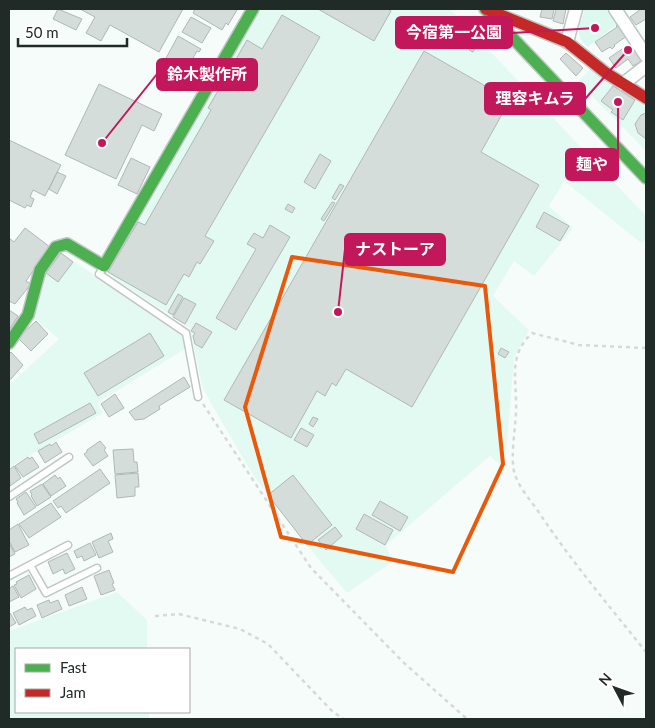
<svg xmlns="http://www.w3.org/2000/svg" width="655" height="728" viewBox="0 0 655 728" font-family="Lato,'Noto Sans JP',sans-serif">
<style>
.built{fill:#e3faf3}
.green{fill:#dcf9f0}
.building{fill:#d4ddda;stroke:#b0b8b5}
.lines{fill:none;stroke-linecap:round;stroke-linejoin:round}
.lane-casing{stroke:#bfc7c5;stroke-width:9}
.street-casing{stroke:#bfc7c5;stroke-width:15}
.fast-casing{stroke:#bfc7c5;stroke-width:14}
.jam-casing{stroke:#bfc7c5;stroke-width:14}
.path{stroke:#d7d9d9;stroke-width:2.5;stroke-dasharray:4 4;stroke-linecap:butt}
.lane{stroke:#fefffe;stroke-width:6}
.street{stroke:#fefffe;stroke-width:12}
.fast{stroke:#4caf50;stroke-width:11}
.jam{stroke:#c62828;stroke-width:11}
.marked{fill:none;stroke:#e8590c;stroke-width:4;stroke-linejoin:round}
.leader{fill:none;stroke:#c2185b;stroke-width:2}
.callout-dot{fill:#c2185b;stroke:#fff;stroke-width:2}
.callout{fill:#c2185b;stroke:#c2185b;stroke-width:2}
.callout-label{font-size:16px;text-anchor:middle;font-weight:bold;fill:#fff}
</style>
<rect width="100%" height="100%" fill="#f6fcfa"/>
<path class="built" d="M261,9H450L646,216V239L641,243L564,181L549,206L573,228L534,276L514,261L493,296L529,330L514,358L505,469L490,456L386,545L392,562L347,593L319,560L255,478L213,407L202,386L190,328L115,279L109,273Z
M590,69L616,88L646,107V151L578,82Z
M60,252L181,333L185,349L97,403L103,413L9,468V385L59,339L33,317L44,276Z
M117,592L147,620V649H16V712H149V719H9V631Z"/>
<path class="green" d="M585,9H606L617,24L588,47C573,35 580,25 585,9Z"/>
<path class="building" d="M58,9L82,19L76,30L53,19Z
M80,9H183L159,52L110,25L101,41L86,33L95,17Z
M195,9H234L237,10L228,25L226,23L222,30L193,13Z
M318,9H388L391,11L374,41Z
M542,9H554L552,19L540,17Z
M556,9H566L563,24L553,21Z
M641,9H646V19L636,25L630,17Z
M282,15L320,37L205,236L214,241L200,264L197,262L189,277L184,274L166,305L108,272L138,222L145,225L211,110L208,108L247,40L262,49Z
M191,17L211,28L202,43L182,32Z
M619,24L627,36L614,45L615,46L612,49L610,47L602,52L595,42L617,27L616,26Z
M178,36L201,49L199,52L197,51L192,60L206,68L199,80L165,60Z
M476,40L479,42L473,52L469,50Z
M631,43L641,58L640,62L633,66L628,59L616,68L609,58Z
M424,51L510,100L481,152L539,185L412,407L346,369L336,386L332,383L325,396L317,391L291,438L224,400Z
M566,53L583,68L576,76L560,59Z
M99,84L162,114L154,131L142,125L116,179L65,155Z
M613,86L635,100L623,120L611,112L613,110L601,101Z
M646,113V112V139L638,133L635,124L641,115Z
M9,140L61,165L45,196L33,190L30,197L34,199L31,207L27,205L25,208L9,200Z
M320,154L331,161L315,189L304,182Z
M131,158L150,167L137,194L118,185Z
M57,172L66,176L57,194L49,189Z
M340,184L344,186L335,200L332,198Z
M332,202L335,203L324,221L321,219Z
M288,204L295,208L292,213L285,209Z
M544,212L569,226L560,241L536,227Z
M270,225L290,237L236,330L216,318L256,249L247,244L254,233L263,238Z
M25,228L50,247L26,281L31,284L15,304L9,301V238L14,242Z
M61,253L73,262L58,282L46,273Z
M178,294L183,297L173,315L168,312Z
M184,298L196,304L185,324L173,317Z
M9,310L18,316L9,330Z
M36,321L48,334L31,351L18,338Z
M196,323L212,332L202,348L195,344L193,336L195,333L191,331Z
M150,333L164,356L98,396L84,373Z
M501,348L509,352L505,358L498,354Z
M11,352L23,365L11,379H9V354Z
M184,377L190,387L159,406L160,409L144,419L135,420L129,412Z
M115,394L124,408L109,417L101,404Z
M90,403L96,413L39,444L34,434Z
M313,417L318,419L313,427L309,424Z
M301,428L314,435L307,447L294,440Z
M100,441L106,448L104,450L108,456L93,466L84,454L87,452V450Z
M56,442L62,452L45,463L38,451L50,444L51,446Z
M133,449L134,462H137L138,472L115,474L113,450Z
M28,457L29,459L32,457L39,467L23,477L15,466Z
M14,466L21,478L10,486L9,470Z
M100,469L110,483L66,513L61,506L58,508L53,501Z
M138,473L139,487H135V496L117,498L115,475Z
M55,475L58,479L60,477L66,486L51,496L43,484Z
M293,475L332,525L307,545L268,495Z
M42,484L51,497L37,506L31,496L32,495L30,491Z
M26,492L36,507L24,515L17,503L18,502L16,499Z
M380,501L408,517L400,531L372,515Z
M51,503L61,517L29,538L19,524Z
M364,514L393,530L385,545L356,529Z
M18,524L29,545L15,552L9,541V530Z
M335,527L342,536L326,550L318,540Z
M111,533L113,539L108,541L113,552L99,558L92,542Z
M9,543L15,554L9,557Z
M90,543L96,555L84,561L82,556L77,558L74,551Z
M67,553L75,569L65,574L63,569L53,574L48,562Z
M109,570L114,583L112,584L115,590L101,595L94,576Z
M29,575L36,589L21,598L14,585L17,584L16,582Z
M9,586L10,588L13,586L19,597L9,602Z
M82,587L87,599L69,606L65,595Z
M49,600L50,603L58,600L62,609L42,618L37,605Z
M25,607L27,610L32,608L36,616L19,625L13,613Z
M10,613L16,623L9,627V614Z"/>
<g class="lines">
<defs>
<path id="lane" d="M104,267L99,274L186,333L198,397
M9,497L69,457
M30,565L46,593L97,568
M9,576L68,545"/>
<path id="street" d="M615,9L646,56
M567,42L576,9
M623,84L646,66"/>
<path id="fast" d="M485,9L646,178
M9,343L28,315L40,270L56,247L67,244L104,266L253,9"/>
<path id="jam" d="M486,9L567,42L606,73L646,98"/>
</defs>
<use href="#lane" class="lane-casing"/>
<use href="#street" class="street-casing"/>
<use href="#fast" class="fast-casing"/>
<use href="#jam" class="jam-casing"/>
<path class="path" d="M646,348L579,345L532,333C509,355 516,375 516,403C517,424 509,457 515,475C520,489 532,502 540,514C572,562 610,607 646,652
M203,404L311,568L403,662L467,719
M155,616L179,614L240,629L268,644L333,712L344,719"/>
<use href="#lane" class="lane"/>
<use href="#street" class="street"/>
<use href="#fast" class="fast"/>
<use href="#jam" class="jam"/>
</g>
<path class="marked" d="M292,257L485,286L503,464L453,572L281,537L245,407Z"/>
<path class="leader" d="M595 28L512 33M102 143L157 74M628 50L585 99M618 102L618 165M338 312L345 249"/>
<g class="callout-dot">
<circle cx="595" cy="28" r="5"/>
<circle cx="102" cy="143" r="5"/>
<circle cx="628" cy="50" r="5"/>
<circle cx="618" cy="102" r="5"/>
<circle cx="338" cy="312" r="5"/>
</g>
<g class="callout">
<rect x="396" y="17" width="116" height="31" rx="5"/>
<rect x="157" y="59" width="100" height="31" rx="5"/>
<rect x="485" y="83" width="100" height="31" rx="5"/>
<rect x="566" y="149" width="52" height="31" rx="5"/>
<rect x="345" y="234" width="100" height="31" rx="5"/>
</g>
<g class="callout-label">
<text x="454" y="38">今宿第一公園</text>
<text x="207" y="80">鈴木製作所</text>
<text x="535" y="104">理容キムラ</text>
<text x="592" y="170">麺や</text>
<text x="395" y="255">ナストーア</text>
</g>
<rect width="655" height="728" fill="none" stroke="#202b28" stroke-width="20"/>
<rect x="15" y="648" width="175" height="65" fill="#ffffff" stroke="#a6aaa9"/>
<rect x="25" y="664" width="25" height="8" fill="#4caf50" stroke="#a6aaa9"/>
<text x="60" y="673" font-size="15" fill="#202b28">Fast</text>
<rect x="25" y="689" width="25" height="8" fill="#c62828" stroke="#a6aaa9"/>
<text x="60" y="698" font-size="15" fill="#202b28">Jam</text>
<g transform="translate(615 688) rotate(311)" stroke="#ffffff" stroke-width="4" paint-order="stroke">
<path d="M0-4L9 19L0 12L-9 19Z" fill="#202b28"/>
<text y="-8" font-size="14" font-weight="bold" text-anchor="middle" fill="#202b28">N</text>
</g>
<path d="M18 38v8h109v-8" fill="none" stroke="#202b28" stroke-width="2.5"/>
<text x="25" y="38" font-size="15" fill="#202b28" stroke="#ffffff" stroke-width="4" paint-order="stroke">50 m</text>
</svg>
